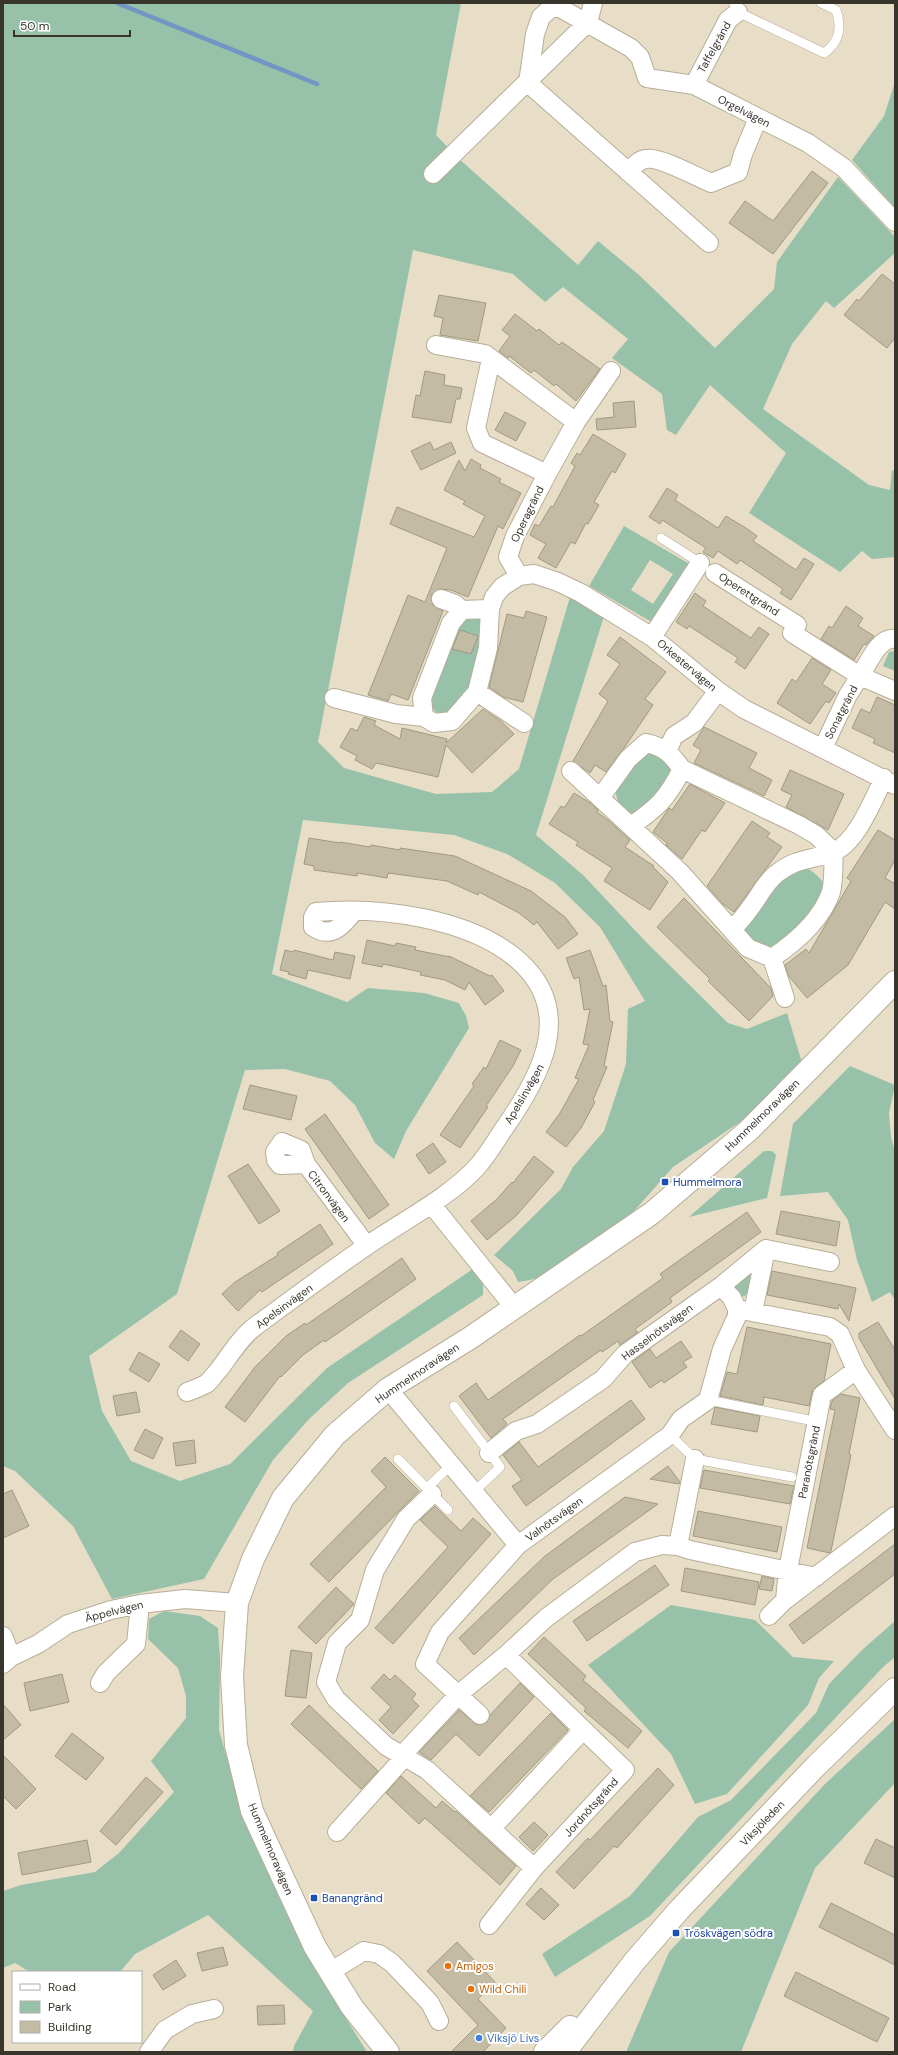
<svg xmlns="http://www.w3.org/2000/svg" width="898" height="2055" viewBox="0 0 898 2055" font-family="'DM Sans',sans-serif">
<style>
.green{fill:#97c1a9;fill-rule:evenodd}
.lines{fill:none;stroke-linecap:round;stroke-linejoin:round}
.stream{stroke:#7196c3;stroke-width:4.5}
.building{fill:#c4bba4;stroke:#a29984}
.lane-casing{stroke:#b7ae98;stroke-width:10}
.street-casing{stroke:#b7ae98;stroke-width:20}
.secondary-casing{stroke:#b7ae98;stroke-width:24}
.lane{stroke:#fff;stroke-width:9}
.street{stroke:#fff;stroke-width:18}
.secondary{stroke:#fff;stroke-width:22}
.transit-dot{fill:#1a4fb4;stroke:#fff;stroke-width:1.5}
.food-dot{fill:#e8710a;stroke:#fff;stroke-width:1.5}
.shop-dot{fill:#3f7fe0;stroke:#fff;stroke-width:1.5}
.labels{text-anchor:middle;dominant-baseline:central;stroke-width:4;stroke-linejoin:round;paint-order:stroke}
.street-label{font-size:11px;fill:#38352c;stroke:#fff}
.transit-label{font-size:11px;fill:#164399;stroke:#fff;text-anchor:start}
.food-label{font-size:11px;fill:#c56008;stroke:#fff;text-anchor:start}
.shop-label{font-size:11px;fill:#366cbe;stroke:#fff;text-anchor:start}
</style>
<rect width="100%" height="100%" fill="#e8dec7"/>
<path class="green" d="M3,3H461L436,135L458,158L578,265L598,241L639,275L715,348L774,289L777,262L838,177L895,237V253L834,308L826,301L792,344L763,409L869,485L890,490L892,470L895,471V557L872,559L862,551L840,572L749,513L786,453L710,385L676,435L667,430L662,394L612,358L628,339L563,287L545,302L513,274L413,250L318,742L344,768L436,794L492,792L519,769L570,597L604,616L536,835L583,875L647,943L728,1023L747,1029L787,1013L803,1066L752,1114L673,1167L627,1219L551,1274L530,1280L518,1282L513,1271L494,1255L561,1189L573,1167L604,1131L626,1064L628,1009L645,1001L600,927L555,883L507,854L454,835L303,820L272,974L347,1002L368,988L424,993L459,1003L466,1016L469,1028L406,1131L394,1159L375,1143L355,1105L330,1081L285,1069L245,1070L177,1294L89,1356L102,1411L131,1461L180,1481L230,1464L327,1368L473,1269L483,1285V1295L348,1383L309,1419L273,1460L204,1579L112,1599L73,1526L15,1471L3,1466Z
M895,82V208L852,160L884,116Z
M624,526L688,563L690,572L661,617L650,621L589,586ZM650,560L673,574L653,604L631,590Z
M474,613L487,614L469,692L445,715L436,712L429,705V691L454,625Z
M895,651V671L883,666L889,652Z
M651,752L669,762L675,772L641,812L629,814L618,802L615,791L642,753Z
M802,866C814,871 822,878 827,890L818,906L778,946L760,949L745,938L742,927L767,892Z
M850,1066L895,1085L889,1113L891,1137L895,1152V1300L890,1292L872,1302L857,1260L848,1220L828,1192L780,1196L793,1124Z
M764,1151H772L776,1155L767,1198L689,1217Z
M754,1268L750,1289L745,1296L738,1297L730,1281Z
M671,1605L755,1620L793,1657L834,1661L819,1678L808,1705L727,1794L695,1804L671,1754L588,1665Z
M164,1611L200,1616L218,1628L220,1659L219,1730L245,1822L278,1893L342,2012L367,2052H293L294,2046L313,2011L208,1915L135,1954L120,1972H30L15,1963L3,1968V1891L21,1885L95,1872L119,1853L174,1792L151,1761L186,1718V1696L178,1668L148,1639L149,1619Z
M895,1621V1657L883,1667L650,1916L555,1977L542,1954L630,1896L698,1817L731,1800L816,1713L829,1684L862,1650Z
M895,1719V1783L815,1868L741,2052H626L669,1952L825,1784Z"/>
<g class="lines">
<path class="stream" d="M117,3L317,84"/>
</g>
<path class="building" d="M812,171L828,183L773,254L729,223L745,201L773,221Z
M882,274L895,284V338L887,348L844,315L857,299L859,301Z
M439,295L486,303L478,341L440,335L443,318L434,316Z
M515,314L537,331L539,329L559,345L562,342L600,369L576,401L556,384L554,386L534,370L531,373L509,356L508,358L499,351L510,336L502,330Z
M425,371L445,375L444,385L462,388L460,399H456L451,423L412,417L416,395L420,396Z
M634,401L636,427L597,430L596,419L614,417L613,403Z
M505,412L526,423L516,441L495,430Z
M593,434L626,454L615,473L612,471L594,502L599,505L588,524L586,523L575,544L571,542L556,568L538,558L546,544L530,535L535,524L539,526L551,506L553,507L575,466L571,463L577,453L580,455Z
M430,442L434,450L451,442L456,453L421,470L411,451Z
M471,459L481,465L480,468L501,479L499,482L521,493L503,529L498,526L468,597L451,590L440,589L431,595L433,605L443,611L408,700L391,694L388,701L368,695L408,595L425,602L447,548L390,524L397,507L474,537L485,516L463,504L465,501L444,490L459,460L465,471Z
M667,488L678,495L675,500L718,528L726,516L746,528L757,536L753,541L796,570L804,558L814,564L791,600L780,593L783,589L740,560L737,564L718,551L713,558L703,552L706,548L662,520L660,524L649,517Z
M695,593L706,601L703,606L751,638L759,627L769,634L745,669L735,662L738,658L689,626L687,629L676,622Z
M846,606L863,618L858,626L874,636L866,645L864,644L854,660L821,639L829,626L832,628Z
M526,611L547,617L523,702L503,697L489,687L507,614L524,618Z
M460,630L478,636L471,654L452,649Z
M620,637L666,672L645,699L653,705L624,748L606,772L595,765L590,773L573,761L608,701L599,694L620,664L607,655Z
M812,658L831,670L822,684L836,693L829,703L826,701L810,724L777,703L792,679L796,682Z
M877,697L895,705V753L873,743L875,739L852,728L861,709L870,713Z
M483,709L501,721L514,734L472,773L446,745L438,777L376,763L372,769L355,760L357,756L340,747L351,728L357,731L364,717L376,721L374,725L400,739L402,728L447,739L446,743Z
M704,727L757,753L749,768L772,780L764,796L694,763L701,750L693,745Z
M790,770L844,794L828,830L786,807L792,795L781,790Z
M690,784L725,803L705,832L702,830L682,859L666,845L667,843L653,832L669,808L672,810Z
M574,793L592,804L598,810L597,812L608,820L630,840L625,847L654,866L653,867L668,882L650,910L604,881L612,868L576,845L578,842L549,824L561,806L564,808Z
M752,821L770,833L767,837L782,847L734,912L723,904L707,886Z
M878,830L895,840V860L885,878L895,884V909L885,902L848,965L807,998L788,975L785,965L806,949L809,953L851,881L847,878Z
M309,838L340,843V842L370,847L371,845L400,850V848L455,856L531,891L565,917L578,934L558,949L537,922L534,925L519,913L479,892L478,895L447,881L388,873L387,878L357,873V876L314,870V866L304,864Z
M684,898L771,988L773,996L749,1021L708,981L710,979L657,927Z
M367,940L395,946L396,943L416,947L415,950L450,957L449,956L490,976L492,975L504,991L485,1005L469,982L465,990L445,980L420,975L421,972L383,964L382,967L362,963Z
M285,950L293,952L294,950L333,960L335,952L355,956L350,979L308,970L306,979L288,974L289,972L280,970Z
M590,950L603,986L606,985L610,1021L613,1022L604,1066L607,1067L593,1100L595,1102L581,1128L566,1147L546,1132L560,1113L579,1079L575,1078L589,1045L583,1044L590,1009L584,1010L579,977L574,979L566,958Z
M500,1040L521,1050L513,1066L486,1106L488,1107L460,1148L440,1135L474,1086L472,1084L484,1067L486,1069Z
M250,1085L297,1096L291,1120L243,1109Z
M325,1114L389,1205L369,1219L305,1129Z
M433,1143L446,1162L429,1174L416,1155Z
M534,1156L554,1172L516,1216L487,1240L471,1221L497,1199L512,1182L513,1183Z
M248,1164L280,1211L259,1224L228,1176Z
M781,1211L840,1222L836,1246L776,1234Z
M747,1212L761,1232L670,1298L672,1302L635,1329L638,1332L620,1345L618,1341L602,1352L601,1350L503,1419L507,1424L491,1438L459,1396L476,1383L488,1400L580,1335L581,1336L663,1278L660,1274Z
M320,1224L333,1244L262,1292L260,1290L238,1311L222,1294L235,1282L278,1255L277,1253Z
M402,1258L416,1279L325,1342L324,1340L303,1355L281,1377L280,1376L245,1422L225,1407L255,1367L286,1336L305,1323L306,1325Z
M772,1271L856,1288L849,1321L839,1304L838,1309L767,1295Z
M878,1322L895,1350V1399L859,1338V1333Z
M747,1327L831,1344L824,1381L816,1387L812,1392L809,1406L764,1397L763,1405L720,1396L727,1372L737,1374Z
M181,1330L200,1344L188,1361L169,1347Z
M681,1341L692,1357L683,1362L687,1367L664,1383L662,1380L650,1388L632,1362L650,1349L656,1358Z
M139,1352L160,1364L149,1382L129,1370Z
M136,1392L140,1412L117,1416L113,1396Z
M841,1394L860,1398L849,1454L851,1455L831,1551L830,1553L807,1548L835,1410L830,1409L832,1401Z
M631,1400L645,1419L526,1506L512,1486L522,1480L503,1455L519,1442L538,1467Z
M715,1407L760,1416L757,1432L711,1424Z
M145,1429L163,1438L153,1459L134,1450Z
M194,1440L196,1463L176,1466L173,1443Z
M385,1457L419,1491L329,1582L310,1564L386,1487L371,1471Z
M668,1466L680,1482L679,1484L650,1479Z
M704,1470L794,1486L790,1504L700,1488Z
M12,1490L29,1526L3,1538V1494Z
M625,1497L658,1504L553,1579L474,1655L459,1638L545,1556Z
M435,1506L461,1531L473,1518L491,1534L393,1644L375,1628L448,1547L420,1520Z
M698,1511L782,1527L777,1552L693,1536Z
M895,1544V1574L803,1644L789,1625Z
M655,1565L669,1585L587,1641L573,1621Z
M685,1568L759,1582L755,1605L681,1591Z
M762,1576L774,1579L772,1591L759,1589Z
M336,1587L354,1604L316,1644L298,1627Z
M544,1637L586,1676L583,1680L642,1731L628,1748L584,1711L586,1708L528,1654Z
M291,1650L312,1653L306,1698L285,1696Z
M62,1674L69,1702L30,1711L24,1683Z
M384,1674L390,1680L395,1675L416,1694L412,1699L419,1706L393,1734L379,1720L391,1707L371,1688Z
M520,1683L534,1697L479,1756L456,1734L431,1760L419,1752L459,1710L477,1725L487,1722L490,1715Z
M3,1704L21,1725L3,1740Z
M309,1705L378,1771L361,1789L291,1724Z
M551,1713L568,1730L489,1812L470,1796Z
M72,1733L104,1758L86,1780L55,1756Z
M3,1755L36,1789L16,1809L3,1796Z
M658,1768L674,1785L617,1848L614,1846L574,1889L556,1872L588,1838L590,1840Z
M401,1776L436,1808L442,1801L455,1812L456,1811L516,1866L500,1885L425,1818L419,1824L386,1793Z
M146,1777L163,1792L116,1845L100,1831Z
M534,1822L548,1835L533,1851L519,1837Z
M876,1839L895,1848V1878L864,1863Z
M87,1840L91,1862L22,1875L18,1853Z
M541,1888L559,1905L544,1920L526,1904Z
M831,1903L895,1935V1965L819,1927Z
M457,1942L495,1982L478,1999L506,2028L483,2052H451L478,2025L427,1971Z
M223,1947L228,1965L202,1971L197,1953Z
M176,1960L186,1976L163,1990L153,1975Z
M796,1972L889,2018L877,2042L784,1996Z
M284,2005L285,2024L258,2025L257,2006Z"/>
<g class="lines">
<defs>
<path id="lane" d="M734,3L738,12L824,53C840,42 842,28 836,10L821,3
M661,538L702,564
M708,1400L809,1420
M454,1406L500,1467L474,1492
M670,1435L695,1459L792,1477
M398,1459L448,1510
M427,1488L451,1465"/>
<path id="street" d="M694,85L728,20L738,12
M628,172C633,167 638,160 646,159C659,156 697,177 711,183L738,172L743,154L758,118
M433,174L584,26L590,15L593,3
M709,243L528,83L535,34L541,17L551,8H560L631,48L640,57L647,78L694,85L808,143L844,168L895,222
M436,345L485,354L576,422
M491,359L476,428L482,443L547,474
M715,573L797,625
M519,576L508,557L515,536L547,474L576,422L611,371
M441,599L455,604L462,610L490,609
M462,610L451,623L422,698L424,717L434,723L452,721L477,692L488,648L490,609L494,597L502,587L519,576L534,574L558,582L581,593L652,637L718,691L744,709L895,785
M792,633L860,676L848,695L823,748
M652,637L700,563
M895,639C879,636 868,664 860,676L895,691
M477,692L524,723
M334,698L396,714L424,717
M667,751L674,736L694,723L718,691
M571,771L680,872L748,948L772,958L785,998
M600,798L628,759L646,743C665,747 671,754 682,769L799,825L816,835L834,852
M631,826C657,808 667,799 682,769
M732,930C738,923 745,916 750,908C759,897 764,884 776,874C798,857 809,861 833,852C856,844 873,800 884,778
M772,958C796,942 821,921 831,892C834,881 833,864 834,852
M306,1164L280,1165L276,1160L275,1152L282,1142L301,1150L306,1164L367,1246
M432,1205L514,1307
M737,1309L830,1327L840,1334L856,1370L895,1430
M753,1312L766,1249L830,1262
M388,1389L518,1545
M187,1392C193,1390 200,1387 206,1384C210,1381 213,1376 217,1372C229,1357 241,1336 257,1325C297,1296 336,1266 377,1239C410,1217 450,1196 477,1167C487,1156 495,1142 503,1130C539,1079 577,1013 519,961C471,918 379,906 316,912L313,917V927C331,939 343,926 354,911
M489,1453L516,1431L537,1424L603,1379L625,1354L721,1286L766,1249
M695,1459L678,1546L690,1550L816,1577
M432,1494L406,1519L375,1570L360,1620L337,1643L326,1682L336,1699L386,1746L427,1770L534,1868
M785,1600L788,1570L822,1395L856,1370
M769,1616L785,1600L895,1516
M3,1636L11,1657
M3,1664L11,1657L38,1644L68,1624L111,1610L140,1604L185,1599L237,1603
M100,1683L106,1673L136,1644L140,1604
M480,1715L425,1664L440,1632L518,1545L670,1435L681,1419L708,1400L722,1349L737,1316V1309L732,1298L721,1286
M491,1829L583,1730
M337,1832L400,1762L406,1751L459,1694L506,1655L546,1618L635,1552L662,1545L678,1546
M489,1925L534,1868L625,1770L506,1655
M330,1972L364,1951L379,1954L392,1963L430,2003L439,2021
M149,2052L165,2030L192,2014L214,2009"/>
<path id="secondary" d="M388,2052L352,2007L315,1947L252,1811L236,1745L232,1677L237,1603L253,1559L283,1498L335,1435L388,1389L470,1338L652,1213L749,1130L895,982
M545,2052L570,2027
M565,2052L634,1962L679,1910L815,1767L895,1689"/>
</defs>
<use href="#lane" class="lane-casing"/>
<use href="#street" class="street-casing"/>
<use href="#secondary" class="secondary-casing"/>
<use href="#lane" class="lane"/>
<use href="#street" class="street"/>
<use href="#secondary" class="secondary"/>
</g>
<g class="transit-dot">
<rect x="661" y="1178" width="8" height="8" rx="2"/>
<rect x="310" y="1894" width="8" height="8" rx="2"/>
<rect x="672" y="1929" width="8" height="8" rx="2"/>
</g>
<g class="food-dot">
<circle cx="448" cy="1966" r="4"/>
<circle cx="471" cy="1989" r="4"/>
</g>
<circle class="shop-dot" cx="479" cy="2038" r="4"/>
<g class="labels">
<g class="street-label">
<text transform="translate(714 47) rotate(-61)">Taffelgränd</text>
<text transform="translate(744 111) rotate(27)">Orgelvägen</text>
<text transform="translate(527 514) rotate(-64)">Operagränd</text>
<text transform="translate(749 594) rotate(33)">Operettgränd</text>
<text transform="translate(687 665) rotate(40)">Orkestervägen</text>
<text transform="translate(841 712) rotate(-63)">Sonatgränd</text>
<text transform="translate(524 1094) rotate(-60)">Apelsinvägen</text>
<text transform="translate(762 1115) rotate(-44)">Hummelmoravägen</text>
<text transform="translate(329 1196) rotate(53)">Citronvägen</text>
<text transform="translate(284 1306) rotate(-36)">Apelsinvägen</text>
<text transform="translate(657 1332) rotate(-37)">Hasselnötsvägen</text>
<text transform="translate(417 1373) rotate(-34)">Hummelmoravägen</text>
<text transform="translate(809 1462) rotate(-79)">Paranötsgränd</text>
<text transform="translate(554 1519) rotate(-36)">Valnötsvägen</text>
<text transform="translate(114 1611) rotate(-14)">Äppelvägen</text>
<text transform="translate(591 1807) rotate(-48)">Jordnötsgränd</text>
<text transform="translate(762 1823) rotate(-46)">Viksjöleden</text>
<text transform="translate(271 1849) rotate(67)">Hummelmoravägen</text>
</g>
<g class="transit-label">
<text x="673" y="1182">Hummelmora</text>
<text x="322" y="1898">Banangränd</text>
<text x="684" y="1933">Tröskvägen södra</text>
</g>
<g class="food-label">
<text x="456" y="1966">Amigos</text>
<text x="479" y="1989">Wild Chili</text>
</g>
<g class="shop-label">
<text x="487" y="2038">Viksjö Livs</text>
</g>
</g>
<rect width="898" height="2055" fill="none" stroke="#38352c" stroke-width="8"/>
<rect x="12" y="1971" width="130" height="72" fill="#ffffff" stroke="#afaeab"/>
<rect x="20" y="1984" width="20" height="6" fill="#ffffff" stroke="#afaeab"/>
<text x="48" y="1991" font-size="12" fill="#38352c">Road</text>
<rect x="20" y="2001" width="20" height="12" fill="#97c1a9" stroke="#afaeab"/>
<text x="48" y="2011" font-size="12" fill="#38352c">Park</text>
<rect x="20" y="2021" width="20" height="12" fill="#c4bba4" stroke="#afaeab"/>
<text x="48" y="2031" font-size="12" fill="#38352c">Building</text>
<path d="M14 30v6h116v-6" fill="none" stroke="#38352c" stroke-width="2"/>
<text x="20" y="30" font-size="12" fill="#38352c" stroke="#ffffff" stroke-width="3" paint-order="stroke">50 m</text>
</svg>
